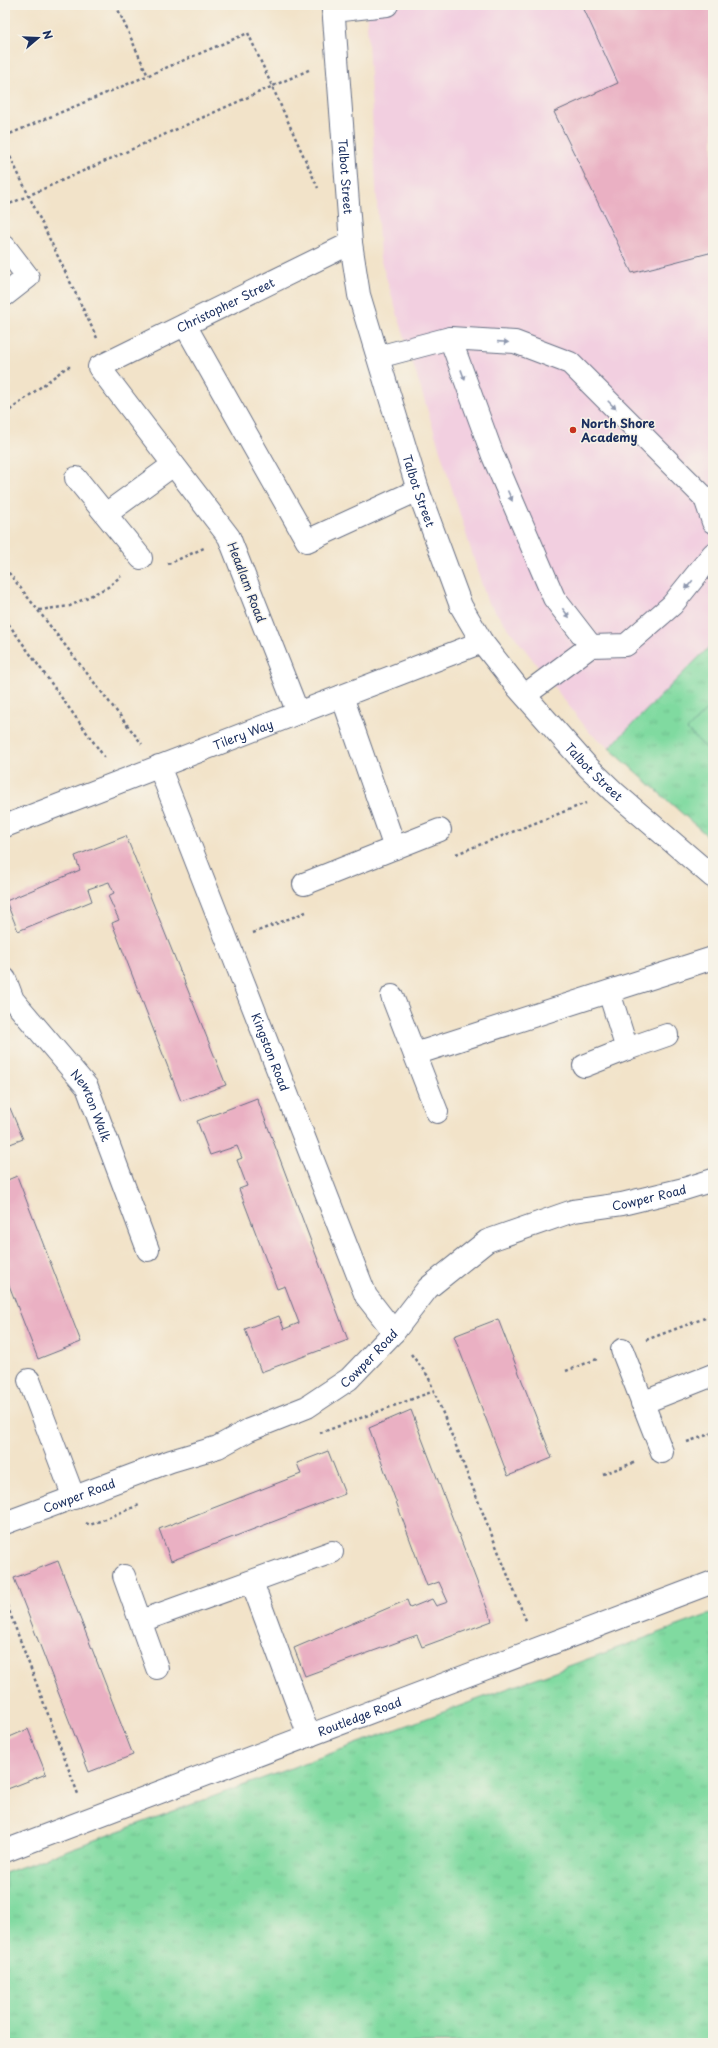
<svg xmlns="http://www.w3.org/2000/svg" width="718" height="2048" viewBox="0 0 718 2048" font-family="'Playpen Sans',sans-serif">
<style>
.built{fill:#f2cfe0}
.park{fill:url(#park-tufts);stroke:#4e847f}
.garden{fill:#80daa0;stroke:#4e847f}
.building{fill:#eab0c3}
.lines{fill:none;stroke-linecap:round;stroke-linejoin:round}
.minor-casing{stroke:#666e83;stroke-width:24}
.path{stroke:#666e83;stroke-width:2.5;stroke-dasharray:3 3;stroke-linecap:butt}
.minor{stroke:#fff;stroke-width:22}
.oneway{fill:#8d97ae}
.poi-dot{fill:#c8321e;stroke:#f7f3e8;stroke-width:1.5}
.labels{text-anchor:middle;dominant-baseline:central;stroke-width:3;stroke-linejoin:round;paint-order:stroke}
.street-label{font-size:12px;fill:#1b2f5e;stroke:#f7f3e8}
.poi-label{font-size:12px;font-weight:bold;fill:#1b2f5e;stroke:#f7f3e8;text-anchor:start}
</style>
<defs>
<pattern id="park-tufts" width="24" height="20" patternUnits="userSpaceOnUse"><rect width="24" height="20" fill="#80daa0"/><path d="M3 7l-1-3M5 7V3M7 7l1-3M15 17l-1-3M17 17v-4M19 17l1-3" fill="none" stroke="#6ebb8c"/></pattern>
</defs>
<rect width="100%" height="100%" fill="#f7f3e8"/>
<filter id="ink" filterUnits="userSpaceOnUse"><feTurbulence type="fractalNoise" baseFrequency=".025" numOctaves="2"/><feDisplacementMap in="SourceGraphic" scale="8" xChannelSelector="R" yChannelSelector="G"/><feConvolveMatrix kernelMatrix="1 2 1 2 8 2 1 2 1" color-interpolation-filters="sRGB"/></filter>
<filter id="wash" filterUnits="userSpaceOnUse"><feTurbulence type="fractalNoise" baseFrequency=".012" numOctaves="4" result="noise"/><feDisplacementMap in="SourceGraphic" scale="16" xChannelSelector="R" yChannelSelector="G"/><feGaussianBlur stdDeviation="0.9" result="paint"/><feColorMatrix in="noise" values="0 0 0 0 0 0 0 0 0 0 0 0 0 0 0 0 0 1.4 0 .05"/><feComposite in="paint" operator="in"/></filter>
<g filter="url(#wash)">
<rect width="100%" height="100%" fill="#f2e3c9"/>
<path class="built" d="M366,5H713V643L609,748L590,733L487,601L380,258Z"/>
<path class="park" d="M713,643V841L609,748Z
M713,1613V2043H5V1873Z"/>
<path class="garden" d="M713,703V754L687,730Z"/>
<g id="blocks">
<path class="building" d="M582,5H713V252L632,273L554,112L618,83Z
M126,836L226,1085L181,1101L112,923L119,920L108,896L114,893L109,882L88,889L92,901L18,931L6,901L80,870L75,856Z
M257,1098L348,1340L261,1372L245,1329L279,1316L284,1329L299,1323L285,1286L277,1289L239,1189L247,1186L237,1160L242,1158L237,1146L210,1155L197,1121Z
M10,1108L23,1139L5,1146V1110Z
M17,1176L81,1342L38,1359L5,1275V1181Z
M498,1319L552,1458L508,1476L454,1336Z
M411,1410L492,1621L422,1647L417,1635L305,1676L294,1648L407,1600L410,1608L432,1599L436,1606L448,1602L439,1582L427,1586L369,1428Z
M328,1451L345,1494L171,1561L159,1529L301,1474L297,1463Z
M58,1561L133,1755L89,1772L14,1578Z
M28,1729L46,1774L5,1790V1739Z"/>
</g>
</g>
<g filter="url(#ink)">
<use href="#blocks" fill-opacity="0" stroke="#666e83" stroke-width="1"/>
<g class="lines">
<defs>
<g id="minor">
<path id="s1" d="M333,5L351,243L359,295L418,490L461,606L482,642L518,688L588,767L614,792L713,877"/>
<path d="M333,11L387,5"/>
<path d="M5,247L28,277L5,295"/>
<path d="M185,325L307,541L418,490"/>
<path d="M450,338L493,456L554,598L591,646"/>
<path d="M378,357L450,338L515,342L570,363L705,498L713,522"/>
<path d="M76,478L141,558"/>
<path d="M106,514L173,465"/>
<path d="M525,695L591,646L626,645L672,605L713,554"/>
<path d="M342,696L395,848"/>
<path id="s2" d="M298,713L229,537L99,367L351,243"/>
<path id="s3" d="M159,766L366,1296L394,1332"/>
<path id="s4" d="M5,826L482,642"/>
<path d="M304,884L440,830"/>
<path id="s5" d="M5,979L13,1000L87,1087L148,1250"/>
<path d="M609,992L627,1049"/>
<path d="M392,996L437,1112"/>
<path d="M415,1054L713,958"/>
<path d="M584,1066L627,1049L667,1035"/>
<path d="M622,1350L662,1452"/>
<path d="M29,1380L74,1498"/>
<path d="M642,1403L713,1375"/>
<path id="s6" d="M5,1523L171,1461L218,1447L249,1430L307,1407L349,1379L394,1332L428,1288L487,1241L573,1211L622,1204L684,1189L713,1180"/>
<path d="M124,1576L157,1668"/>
<path d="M252,1582L309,1736"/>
<path d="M141,1621L332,1552"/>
<path id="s7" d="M5,1851L713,1582"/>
</g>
</defs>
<use href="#minor" class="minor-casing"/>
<path class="path" d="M116,5L148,76
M5,136L248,33L318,188
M5,146L97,338
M5,206L311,69
M5,414L67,367H73
M168,564L204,548
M5,568L142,744
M39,610L70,606L108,587L121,576
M5,619L105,758
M456,854L586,803
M253,933L306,912
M646,1340L713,1315
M411,1354L428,1376L527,1623
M566,1371L597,1359
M320,1433L434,1391
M687,1442L713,1433
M603,1474L636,1462
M86,1523L90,1525L139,1505
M5,1600L78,1794"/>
<use href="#minor" class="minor"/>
</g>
<defs><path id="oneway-solid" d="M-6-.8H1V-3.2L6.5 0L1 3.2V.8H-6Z"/></defs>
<g class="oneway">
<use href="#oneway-solid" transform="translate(503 342) rotate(4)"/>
<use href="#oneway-solid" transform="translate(463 375) rotate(70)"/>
<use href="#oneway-solid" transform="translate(612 405) rotate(45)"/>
<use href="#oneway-solid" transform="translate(510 496) rotate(66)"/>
<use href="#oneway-solid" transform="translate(689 585) rotate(129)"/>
<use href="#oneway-solid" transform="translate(566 613) rotate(53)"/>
</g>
</g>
<circle class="poi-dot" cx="573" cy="430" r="4"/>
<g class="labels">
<g class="street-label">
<text stroke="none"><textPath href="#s1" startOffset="172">Talbot Street</textPath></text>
<text stroke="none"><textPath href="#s2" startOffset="544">Christopher Street</textPath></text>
<text stroke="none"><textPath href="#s1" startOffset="496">Talbot Street</textPath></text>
<text transform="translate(247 582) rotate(69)">Headlam Road</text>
<text stroke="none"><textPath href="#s4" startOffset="255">Tilery Way</textPath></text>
<text stroke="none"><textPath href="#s1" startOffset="832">Talbot Street</textPath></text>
<text stroke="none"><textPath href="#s3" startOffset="307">Kingston Road</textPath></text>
<text stroke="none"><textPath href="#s5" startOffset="155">Newton Walk</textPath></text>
<text stroke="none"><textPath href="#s6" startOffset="739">Cowper Road</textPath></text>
<text stroke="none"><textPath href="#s6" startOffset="403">Cowper Road</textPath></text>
<text stroke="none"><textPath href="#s6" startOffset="79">Cowper Road</textPath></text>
<text stroke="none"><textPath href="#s7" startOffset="379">Routledge Road</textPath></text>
</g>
<g class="poi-label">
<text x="581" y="423">North Shore<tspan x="581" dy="14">Academy</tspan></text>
</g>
</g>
<rect width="718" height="2048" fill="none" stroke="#f7f3e8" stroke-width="20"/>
<g transform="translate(38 38) rotate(71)" stroke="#f7f3e8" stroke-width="3" paint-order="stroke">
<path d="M0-3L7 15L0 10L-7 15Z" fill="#1b2f5e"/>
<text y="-6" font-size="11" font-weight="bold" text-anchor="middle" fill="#1b2f5e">N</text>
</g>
</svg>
